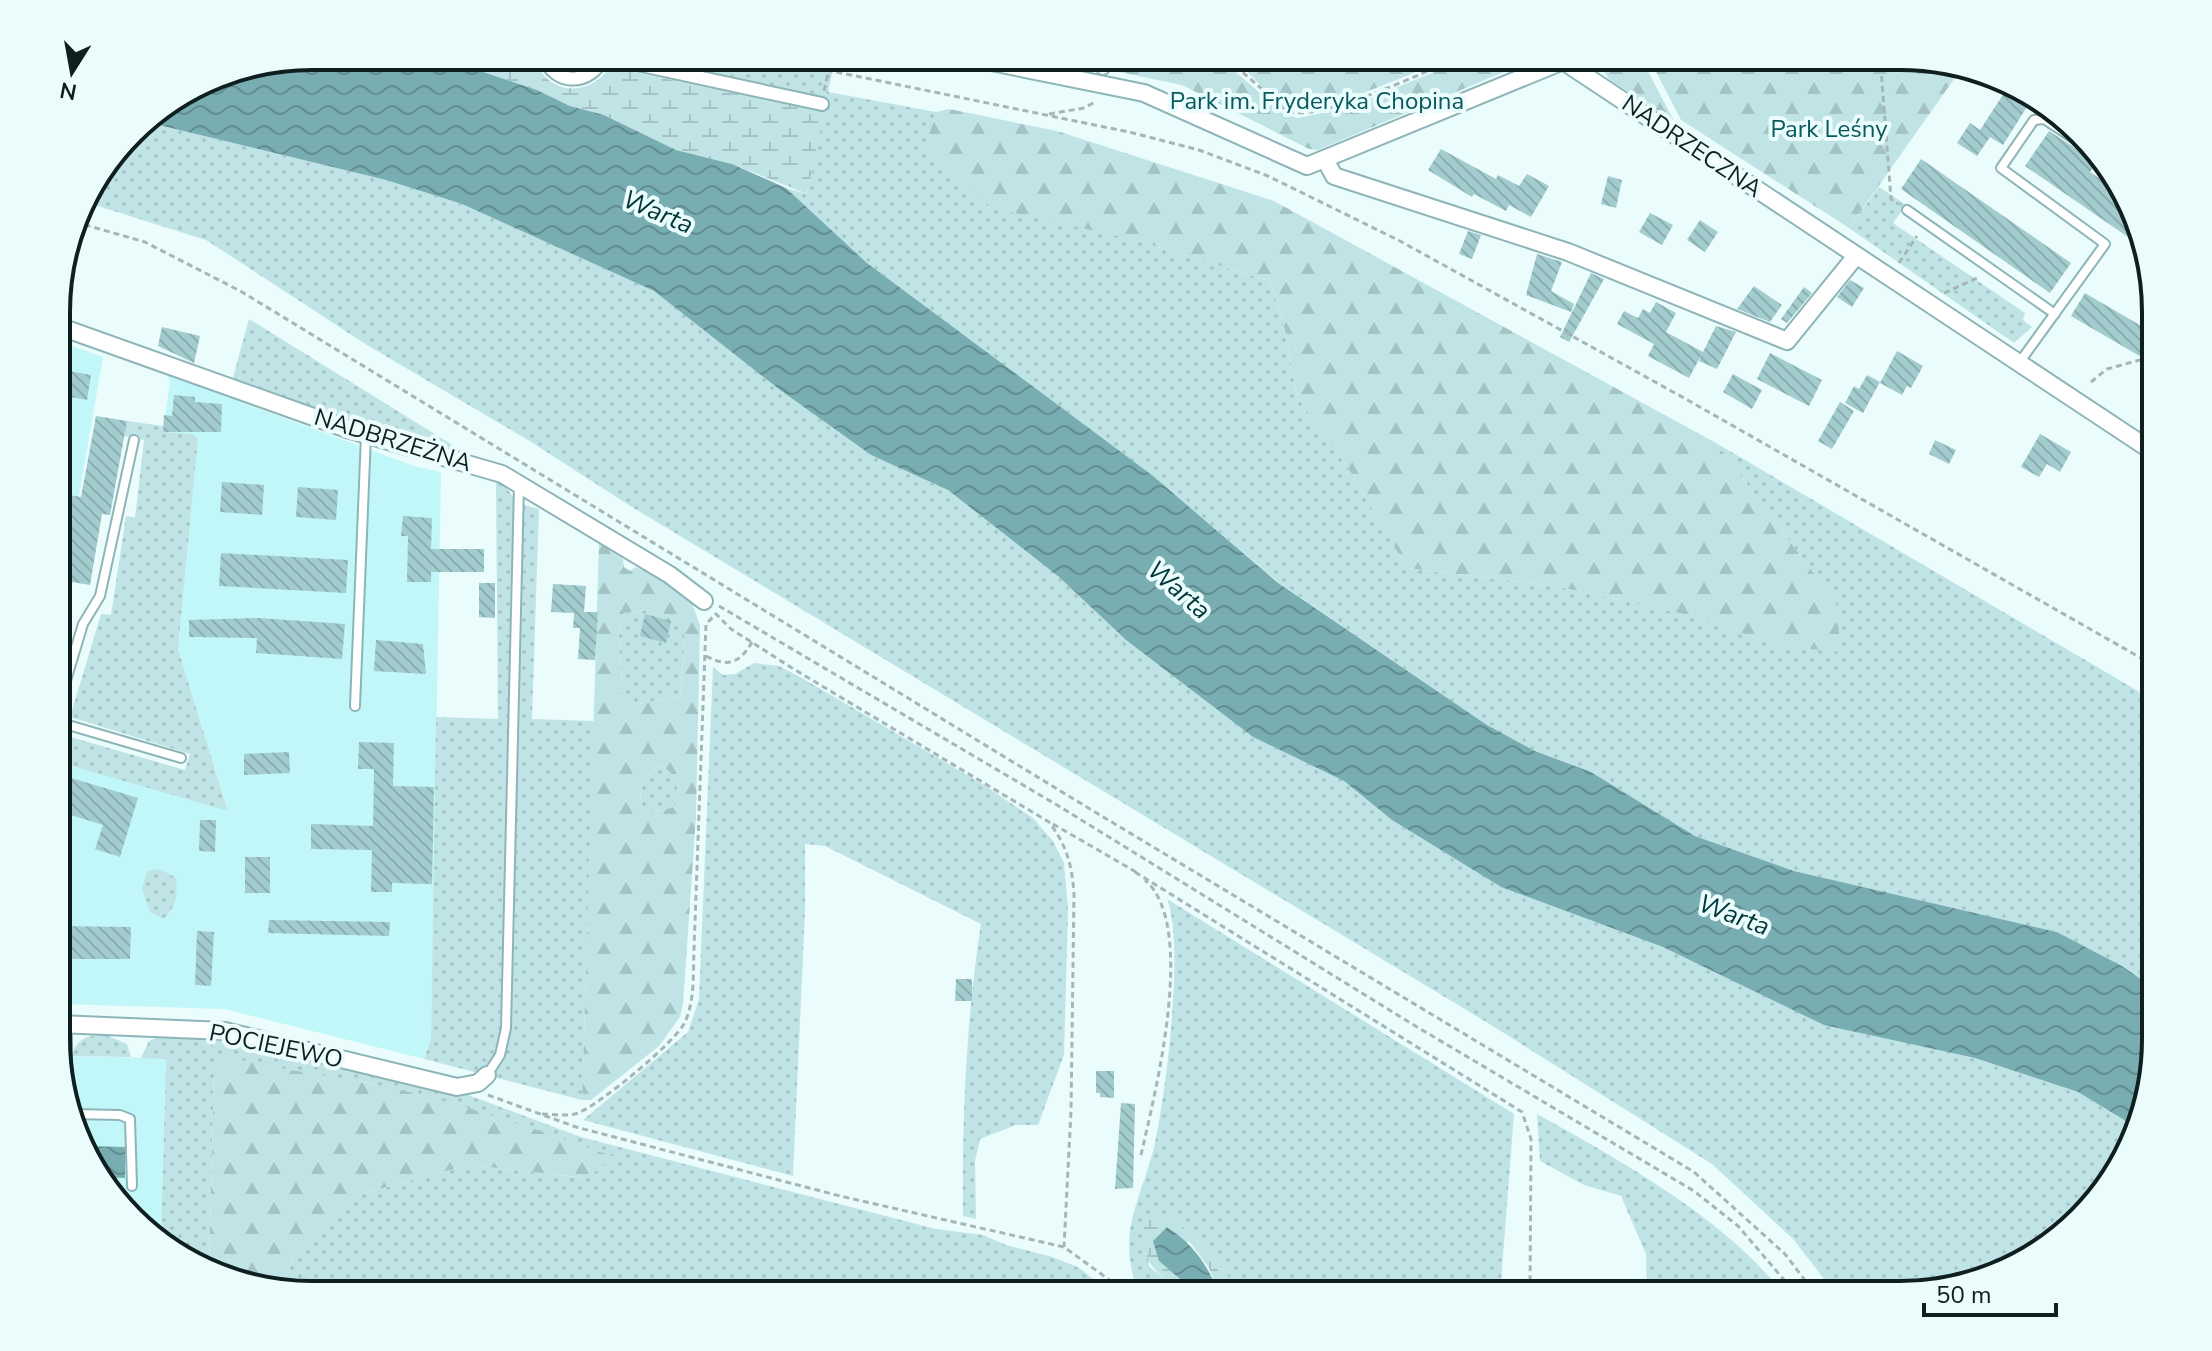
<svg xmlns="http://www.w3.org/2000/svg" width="2212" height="1351" viewBox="0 0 2212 1351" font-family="'Nunito Sans',sans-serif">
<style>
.built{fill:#c2f7fa}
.grass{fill:url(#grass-dots)}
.forest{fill:url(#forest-firs);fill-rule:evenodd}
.wetland{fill:url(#wetland-marsh)}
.water{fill:url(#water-waves)}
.building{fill:url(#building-back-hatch)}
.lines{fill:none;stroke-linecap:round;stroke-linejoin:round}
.service-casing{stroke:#8db5b8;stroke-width:12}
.pedestrian-casing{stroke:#8db5b8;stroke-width:16}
.minor-casing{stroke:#8db5b8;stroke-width:20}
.path{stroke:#a5b6b7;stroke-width:3;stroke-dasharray:6 4;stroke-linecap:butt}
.service{stroke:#fff;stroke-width:8}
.pedestrian{stroke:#fff;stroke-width:12}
.minor{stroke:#fff;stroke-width:16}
.labels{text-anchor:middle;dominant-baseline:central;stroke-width:8;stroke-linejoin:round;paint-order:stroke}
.park-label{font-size:24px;fill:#07595d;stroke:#ebfcfd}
.street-label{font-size:24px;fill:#0f1f20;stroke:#ebfcfd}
.water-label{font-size:26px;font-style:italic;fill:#003539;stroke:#ebfcfd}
.rim{fill:none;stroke:#0f1f20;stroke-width:4}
</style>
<defs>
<pattern id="grass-dots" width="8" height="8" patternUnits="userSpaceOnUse" patternTransform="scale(2)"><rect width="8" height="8" fill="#c0e4e6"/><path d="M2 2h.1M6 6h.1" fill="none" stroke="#a4c3c5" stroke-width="1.8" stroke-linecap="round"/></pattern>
<pattern id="forest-firs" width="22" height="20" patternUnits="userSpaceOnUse" patternTransform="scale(2)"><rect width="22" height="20" fill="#c0e4e6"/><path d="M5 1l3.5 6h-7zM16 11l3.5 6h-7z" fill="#a4c3c5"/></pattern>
<pattern id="wetland-marsh" width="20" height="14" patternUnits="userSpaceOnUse" patternTransform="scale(2)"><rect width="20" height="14" fill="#c0e4e6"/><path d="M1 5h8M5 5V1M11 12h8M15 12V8" fill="none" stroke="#a4c3c5"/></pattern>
<pattern id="water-waves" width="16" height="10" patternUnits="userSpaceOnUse" patternTransform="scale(2)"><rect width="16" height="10" fill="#78aeb2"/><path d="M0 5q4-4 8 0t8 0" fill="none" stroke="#618d90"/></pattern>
<pattern id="building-back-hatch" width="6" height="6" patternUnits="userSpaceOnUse" patternTransform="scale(2)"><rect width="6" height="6" fill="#a3cccf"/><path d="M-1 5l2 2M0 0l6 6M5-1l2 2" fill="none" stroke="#8bafb1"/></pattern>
</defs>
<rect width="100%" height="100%" fill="#ebfcfd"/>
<path class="built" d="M58,341L103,357L58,617Z
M167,375L414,466L441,472L431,1039L424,1059L224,1009L58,1004V762L228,810L178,649L198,439L192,434L163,432L170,381Z
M58,1056L166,1058L161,1236L99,1181L58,1072Z"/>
<path class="grass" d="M538,56H836L828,92L936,112L926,145L1135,240L1270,281L1285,330L1297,397L1352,474L1407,568L1555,586L1694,616L1779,646L1836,603L1716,443L2155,701V989L2122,966L2057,932L1794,871L1695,836L1591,772L1535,751L1487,725L1278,582L1152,475L867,263L786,188L807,194L824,109L608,63L595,80L570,86L546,73Z
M142,121L386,180L462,204L654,291L780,390L871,455L948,490L1059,577L1126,640L1253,737L1344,781L1392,820L1501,887L1663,947L1904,1042L1975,1058L2078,1092L2134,1126L2121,1167L2028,1260L1916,1294H1836L1793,1239L1712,1164L1488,1023L632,507L528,440L367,345L206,240L82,201Z
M1879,187L1906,205L1893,223L2025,313L2023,320L2032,327L2014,343L1849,228Z
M249,319L467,454L371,430L232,381Z
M127,421L163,426V432L192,434L198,439L178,649L228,811L58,762L64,735L185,770L190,754L70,717L101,614L111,615L126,516L135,518L144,440L124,436Z
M496,480C520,497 506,501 539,509L532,719L594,721L582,1100L424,1059L431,1039L436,717L498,719Z
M647,610L683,620L685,640L680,696L639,704L620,695C626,663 612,642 624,613Z
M754,663L779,666L802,678L984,785L1033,818L1053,841L1064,863L1068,909L1064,1055L1038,1125H1016L980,1139L975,1161L976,1219L963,1216C962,1119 966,1020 981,924L825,846L805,844V912L793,1176L583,1120L688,1032L699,999L713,667L723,675L735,674Z
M661,766C678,774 681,789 675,807L655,812L643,808C636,791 644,774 661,766Z
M160,869L176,878C178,895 176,908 163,919L150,912L142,889L147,871Z
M1167,899L1514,1114L1500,1295H1243L1210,1254L1174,1218H1145L1149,1266L1183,1295H1144C1129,1281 1127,1245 1131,1225C1136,1198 1149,1171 1155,1143C1166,1091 1185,945 1167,899Z
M103,1034L127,1044L131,1057L72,1056C76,1039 87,1036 103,1034Z
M162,1035L242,1043L401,1083L463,1093L581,1137L936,1229L983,1235L1006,1245L1049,1256L1078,1267L1113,1295H312L284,1287L294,1254L325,1222L364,1193L469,1165L586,1178L614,1157L495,1118L370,1083L282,1071L229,1057L214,1070L209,1267L184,1260L158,1236L161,1235L166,1059L141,1058L149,1041Z
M1537,1114C1618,1159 1728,1220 1784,1295H1647L1646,1254L1621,1196L1584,1185L1540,1161Z"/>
<path class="forest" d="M1041,56H1096V64L1147,69L1199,56L1228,65L1284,114L1298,118L1350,107L1472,56H1542L1318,150L1309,149L1182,85Z
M1228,56H1453C1424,68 1314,119 1289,108C1266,97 1250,69 1228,56Z
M1602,56H1640L1674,121L1610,80L1604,72Z
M1648,56H1900L1959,72L1849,228L1681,120Z
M949,109L1057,131L1274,201L1716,443L1836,603L1841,652L1779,646L1693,616L1555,586L1407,568L1352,474L1297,397L1285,330L1270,281L1135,240L992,208L937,161L926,145L936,112Z
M599,543L623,559L624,567L630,571L635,567L652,573L691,601L700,625L696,817L683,1004L680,1017L659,1046L591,1100H582ZM647,610L682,620L685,640L680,696L639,704L620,695C626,663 612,642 624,613ZM661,766C678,774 681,790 674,807L655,812L643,808C636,791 644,774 661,766Z
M229,1057C275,1069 321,1074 368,1083C448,1098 537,1130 615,1157L586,1178L469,1165L364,1193L325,1222L294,1254L284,1287L209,1267L214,1070Z"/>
<path class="wetland" d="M436,56H534C544,95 589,99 610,67L824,112L807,194L732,164L676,150L604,115L570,106L537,90Z
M1145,1218H1174L1210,1254L1243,1295H1219L1209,1268L1189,1241L1159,1261L1200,1295H1183C1151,1267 1140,1263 1145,1218Z"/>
<path class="water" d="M312,56H436L537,90L570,106L604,115L676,150L732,164L786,188L867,263L1152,475L1277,582L1487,725L1535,751L1591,772L1695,836L1794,871L2057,932L2122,966L2155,989V1055L2134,1126L2078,1092L1975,1058L1824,1025L1663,947L1501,887L1392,820L1344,781L1253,737L1126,640L1059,577L948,490L871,455L780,390L654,291L462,204L386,180L142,121L215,75Z
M86,1146L125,1147V1178L98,1177Z
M1167,1227C1193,1244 1209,1266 1219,1295H1200L1192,1289L1159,1261L1153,1241Z"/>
<path class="building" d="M2008,87L2030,102L2003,145L1985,134L1990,137L1977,156L1957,143L1970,123L1980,130Z
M2049,131L2089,157L2101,158L2090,172L2121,193L2138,244L2025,166Z
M1441,149L1496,179L1498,175L1519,186L1527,174L1549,186L1531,217L1509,205L1506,211L1474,194L1472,197L1428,170Z
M1921,159L2071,263L2050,293L1901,189Z
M1608,176L1622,180L1616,208L1601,204Z
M1650,213L1673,225L1662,245L1639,232Z
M1700,220L1718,232L1705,252L1687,240Z
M1468,231L1481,235L1472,259L1459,254Z
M1537,254L1562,262L1551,291L1574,304L1571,312L1526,295Z
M1591,273L1604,279L1569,342L1560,337Z
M1850,280L1864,288L1852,307L1837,297Z
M1754,286L1782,305L1770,322L1737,309Z
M1804,287L1812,293L1787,323L1781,319Z
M2085,293L2155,334V365L2071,316Z
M1656,302L1676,313L1666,332L1703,352L1716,326L1736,332L1717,369L1699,361L1702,354L1689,378L1648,356L1654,344L1617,324L1624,311L1638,318L1643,309L1650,313Z
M162,327L200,336L194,363L158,346Z
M1897,351L1923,366L1911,388L1907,386L1902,395L1880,383Z
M1770,353L1822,380L1809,406L1757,379Z
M58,369L91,375L87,400L58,395Z
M1733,374L1762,390L1752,409L1723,392Z
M1867,375L1880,382L1863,413L1845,403L1854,386L1859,389Z
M174,395L195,397V402L222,404L221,432H163L164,415L172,416Z
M1840,402L1854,411L1832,449L1818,441Z
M96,416L127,421L110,515L102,514L90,585L66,581L72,549L58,548V493L81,497Z
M2040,434L2071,452L2060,472L2047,464L2039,477L2021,467Z
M1935,440L1956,450L1949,464L1929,454Z
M222,482L264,485L262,515L220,512Z
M298,487L338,490L336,520L296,517Z
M403,516L432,518L431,549H484V572H431V582H407L408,536H401Z
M221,553L348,560L346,593L219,586Z
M479,583H495V618L479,617Z
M553,584L586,586L584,612H598L595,660L578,659L580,628H573L574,613L551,612Z
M645,614L671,621L666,643L640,636Z
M258,618L345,624L342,659L256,653L257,638L189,637V620Z
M376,640L423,644L426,674L374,671Z
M359,742L394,743L393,786L434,787L432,884L392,883V892H371L372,850L311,849V824L373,826L374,769H358Z
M289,752L290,773L244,775V754Z
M58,774L138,798L120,857L95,849L103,825L58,811Z
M200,820H216L215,852L199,851Z
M245,857H270V893H245Z
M269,920L390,922L389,936L268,933Z
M58,926L131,927L130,959H58Z
M197,931L214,932L211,986L195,985Z
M956,979H972V1001H955Z
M1096,1071H1114V1098L1100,1097V1093H1096Z
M1121,1103L1135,1104L1133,1188L1115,1189Z"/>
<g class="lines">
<defs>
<path id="service" d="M1907,210L2055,314
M2019,363L2105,244L2001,168L2034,120L2044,119L2093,151
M355,706L366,435
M58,707L83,624L100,596L134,440
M58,722L181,758
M487,1075L500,1055L506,1028L519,486
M67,1095V1025
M74,1114L120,1115L130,1119L132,1186"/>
<path id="pedestrian" d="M544,56C555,87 590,85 604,57L822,104
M1103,56V68"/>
<path id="minor" d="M962,56L1144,93L1307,166L1563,61L2155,453
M1326,161L1334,176L1568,252L1787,341L1856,256
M58,326L350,430L502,474L670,575L704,601
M58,1024L225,1031L457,1087L478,1083L487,1075"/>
</defs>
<use href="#service" class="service-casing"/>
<use href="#pedestrian" class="pedestrian-casing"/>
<use href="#minor" class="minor-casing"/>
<path class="path" d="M758,56L1129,132L1199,150L1268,176L1400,241L1684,398L2155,666
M1218,56L1231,62L1287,111C1320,123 1426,71 1462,56
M1880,56L1891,199L1898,204
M1117,63L1146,65L1171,56
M824,91L832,56
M1049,114L1084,108L1095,102
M75,222L145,242L242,292L1090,809L1694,1172L1785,1254L1816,1295
M1899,263L1917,236
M1944,293L1977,278
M2091,382L2107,369L2140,360L2155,370
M719,606L1057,805L1412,1024L1694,1191L1738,1226L1797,1295
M715,613L731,629L792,668L1049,822C1067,846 1072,865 1074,894L1071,1111L1064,1247
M706,656C728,668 740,663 752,642
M1053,824L1136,872
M1135,872L1522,1112L1531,1139L1530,1295
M488,1095L576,1127L840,1196L1064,1247L1130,1295
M542,1114C553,1114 568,1117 578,1113C599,1105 676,1042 685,1022C695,1000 693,973 694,949L706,624L714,616
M1141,1155C1155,1093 1198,926 1145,880"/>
<use href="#service" class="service"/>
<use href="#pedestrian" class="pedestrian"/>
<use href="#minor" class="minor"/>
</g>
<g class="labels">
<g class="park-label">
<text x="1317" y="101">Park im. Fryderyka Chopina</text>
<text x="1829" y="129">Park Leśny</text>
</g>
<g class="street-label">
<text transform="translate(1692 146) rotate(34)">NADRZECZNA</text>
<text transform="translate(393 440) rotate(17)">NADBRZEŻNA</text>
<text transform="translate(276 1046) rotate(12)">POCIEJEWO</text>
</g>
<g class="water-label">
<text transform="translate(658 212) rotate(23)">Warta</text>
<text transform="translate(1179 590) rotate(41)">Warta</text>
<text transform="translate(1734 915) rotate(20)">Warta</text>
</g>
</g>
<path d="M0 0H2212V1351H0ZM312 70H1900A242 242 0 0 1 2142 312V1039A242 242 0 0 1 1900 1281H312A242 242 0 0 1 70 1039V312A242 242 0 0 1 312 70Z" fill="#ebfcfd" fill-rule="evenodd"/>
<path class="rim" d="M312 70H1900A242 242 0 0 1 2142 312V1039A242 242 0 0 1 1900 1281H312A242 242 0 0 1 70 1039V312A242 242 0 0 1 312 70Z"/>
<g transform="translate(72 72) rotate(191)" stroke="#ebfcfd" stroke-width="6" paint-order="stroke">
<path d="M0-6L14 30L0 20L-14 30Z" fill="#0f1f20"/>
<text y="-12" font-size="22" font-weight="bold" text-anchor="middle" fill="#0f1f20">N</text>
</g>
<path d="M1924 1303v12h132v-12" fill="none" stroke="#0f1f20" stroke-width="4"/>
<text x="1936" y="1303" font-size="24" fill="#0f1f20" stroke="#ebfcfd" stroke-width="6" paint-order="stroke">50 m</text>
</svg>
